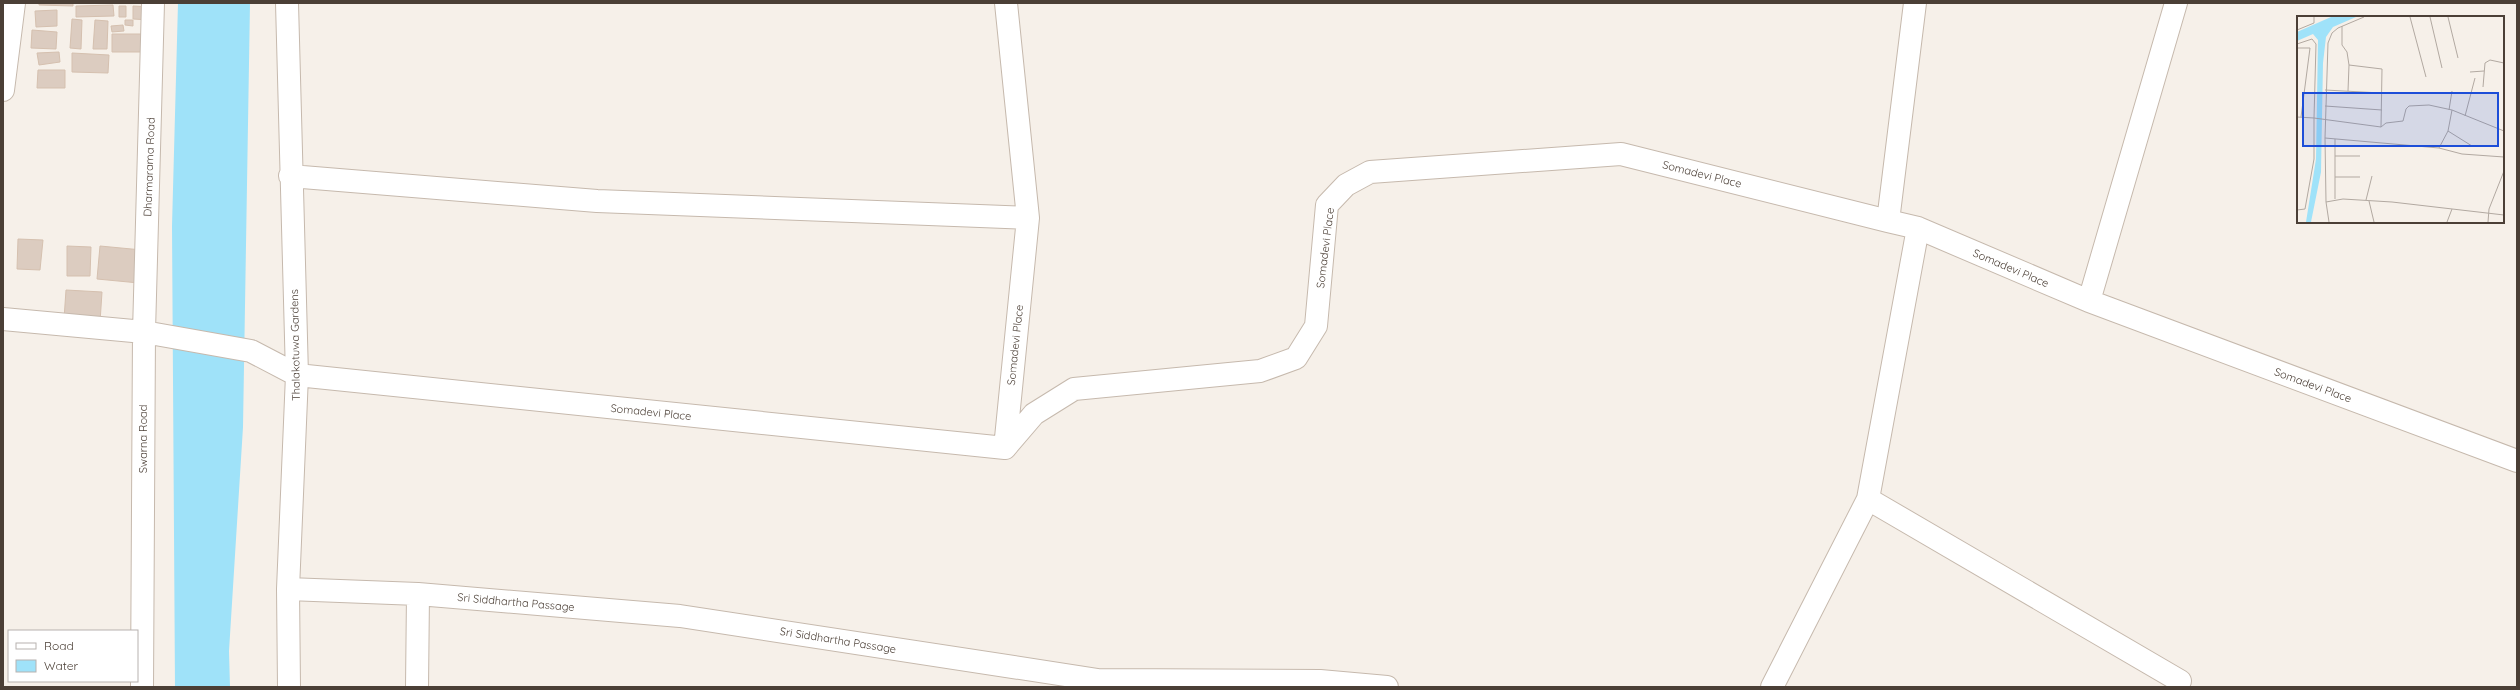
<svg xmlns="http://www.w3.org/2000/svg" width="2520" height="690" viewBox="0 0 2520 690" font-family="Quicksand,sans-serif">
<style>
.water{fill:#9fe2f9}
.building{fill:#dcccc0;stroke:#d5c0af}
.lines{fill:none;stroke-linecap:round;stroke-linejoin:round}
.minor-casing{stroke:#c6b9ad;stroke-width:24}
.minor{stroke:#fff;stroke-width:22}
.labels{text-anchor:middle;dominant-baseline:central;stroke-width:3;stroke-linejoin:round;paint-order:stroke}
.street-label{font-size:11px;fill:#4b3f36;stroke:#fff}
.inset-road{fill:none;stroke:#b2a9a1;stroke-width:1}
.view{fill:#1d4ed8;fill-opacity:0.15;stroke:#1d4ed8;stroke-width:2}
.inset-edge{fill:none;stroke:#4b3f36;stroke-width:2}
</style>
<rect width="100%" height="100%" fill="#f6f0e9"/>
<path class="water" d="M178,3H250L243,427L229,651L230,687H175L172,226Z"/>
<path class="building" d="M39,3H73V6L39,5Z
M113,5L114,16L76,17V6Z
M119,6H126V17H119Z
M133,6L151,7V20L133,19Z
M57,10V26L36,27L35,11Z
M72,19L82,20L81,49L70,48Z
M95,20L108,21L107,49H93Z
M125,20H133V26L125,25Z
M123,25L124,31L112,32L111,26Z
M32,30L57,32L56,49L31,48Z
M112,34H146V52H112Z
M59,52L60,62L39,65L37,53Z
M72,53L109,55L108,73L72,72Z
M38,70H65V88H37Z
M18,239L43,240L40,270L17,269Z
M67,246L91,247L90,276H67Z
M100,246L142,250L139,283L97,279Z
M66,290L102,292L100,322L64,319Z"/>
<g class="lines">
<defs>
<path id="minor" d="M153,3L144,332L251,351L297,375L1005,448L1028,218L1006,3
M287,3L297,375L288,589L289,687
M3,90L14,3
M290,176L597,201L1028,218
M1888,221L1915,3
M2089,301L2176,3
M3,319L144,332L142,687
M1005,448L1034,414L1074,389L1260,371L1296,358L1316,326L1327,205L1346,185L1370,172L1621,154L1888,221L1918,228L2089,301L2517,461
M1868,499L2180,681
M288,589L418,594L680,616L1098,680L1320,681L1387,687
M417,687L418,594
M1772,687L1868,499L1918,228"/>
</defs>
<use href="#minor" class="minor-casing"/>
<use href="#minor" class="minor"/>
</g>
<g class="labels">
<g class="street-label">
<text transform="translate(149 167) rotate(-88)">Dharmarama Road</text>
<text transform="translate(1702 174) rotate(14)">Somadevi Place</text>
<text transform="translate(1325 248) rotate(-83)">Somadevi Place</text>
<text transform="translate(2011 268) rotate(23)">Somadevi Place</text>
<text transform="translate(295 345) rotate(-91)">Thalakotuwa Gardens</text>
<text transform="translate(1015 345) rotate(-84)">Somadevi Place</text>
<text transform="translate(2313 385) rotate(20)">Somadevi Place</text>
<text transform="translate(651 412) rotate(6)">Somadevi Place</text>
<text transform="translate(143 439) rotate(-90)">Swarna Road</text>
<text transform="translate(516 602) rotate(5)">Sri Siddhartha Passage</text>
<text transform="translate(838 640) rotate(9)">Sri Siddhartha Passage</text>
</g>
</g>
<g transform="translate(2297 16)">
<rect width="207" height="207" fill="#f6f0e9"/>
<path d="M34,1H59L36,11L29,21L26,47L24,156L14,206H9L19,143L21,24L16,18L0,25V16Z" fill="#9fe2f9"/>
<path class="inset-road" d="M113,1L129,61M133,1L145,52M151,1L161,42M45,10V29L50,36L52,49M0,14L17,7V1M0,28L15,23L19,28L17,102L84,111L85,53L52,49L51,75M0,32H13L4,101M173,56L187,55M186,71L188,47L193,44L207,47M28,74L84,77M28,90L85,94M152,94L155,75M168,100L178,62M0,101L17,102V143L8,193L0,194M84,111L89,107L106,105L109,93L112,90L132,89L155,94L207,115M151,115L175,130M28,122L142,132L165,138L207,141M142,132L151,115L155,94M38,140H63M38,161H63M38,183V123M69,184L75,160M72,185L77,206M29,186L46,183L95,186L207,199M32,206L29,186L28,122L31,27L35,17L41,12L67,1M150,206L155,193M191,206L192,193L207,155"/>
<path class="view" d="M6,77H201V130H6Z"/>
<rect width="207" height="207" class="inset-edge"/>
</g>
<rect width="2520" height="690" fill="none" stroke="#4b3f36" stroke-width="8"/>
<rect x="8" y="630" width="130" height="52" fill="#ffffff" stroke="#b7b2af"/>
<rect x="16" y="643" width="20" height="6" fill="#ffffff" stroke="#b7b2af"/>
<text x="44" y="650" font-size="12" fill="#4b3f36">Road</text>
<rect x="16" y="660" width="20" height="12" fill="#9fe2f9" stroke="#b7b2af"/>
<text x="44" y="670" font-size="12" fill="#4b3f36">Water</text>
</svg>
